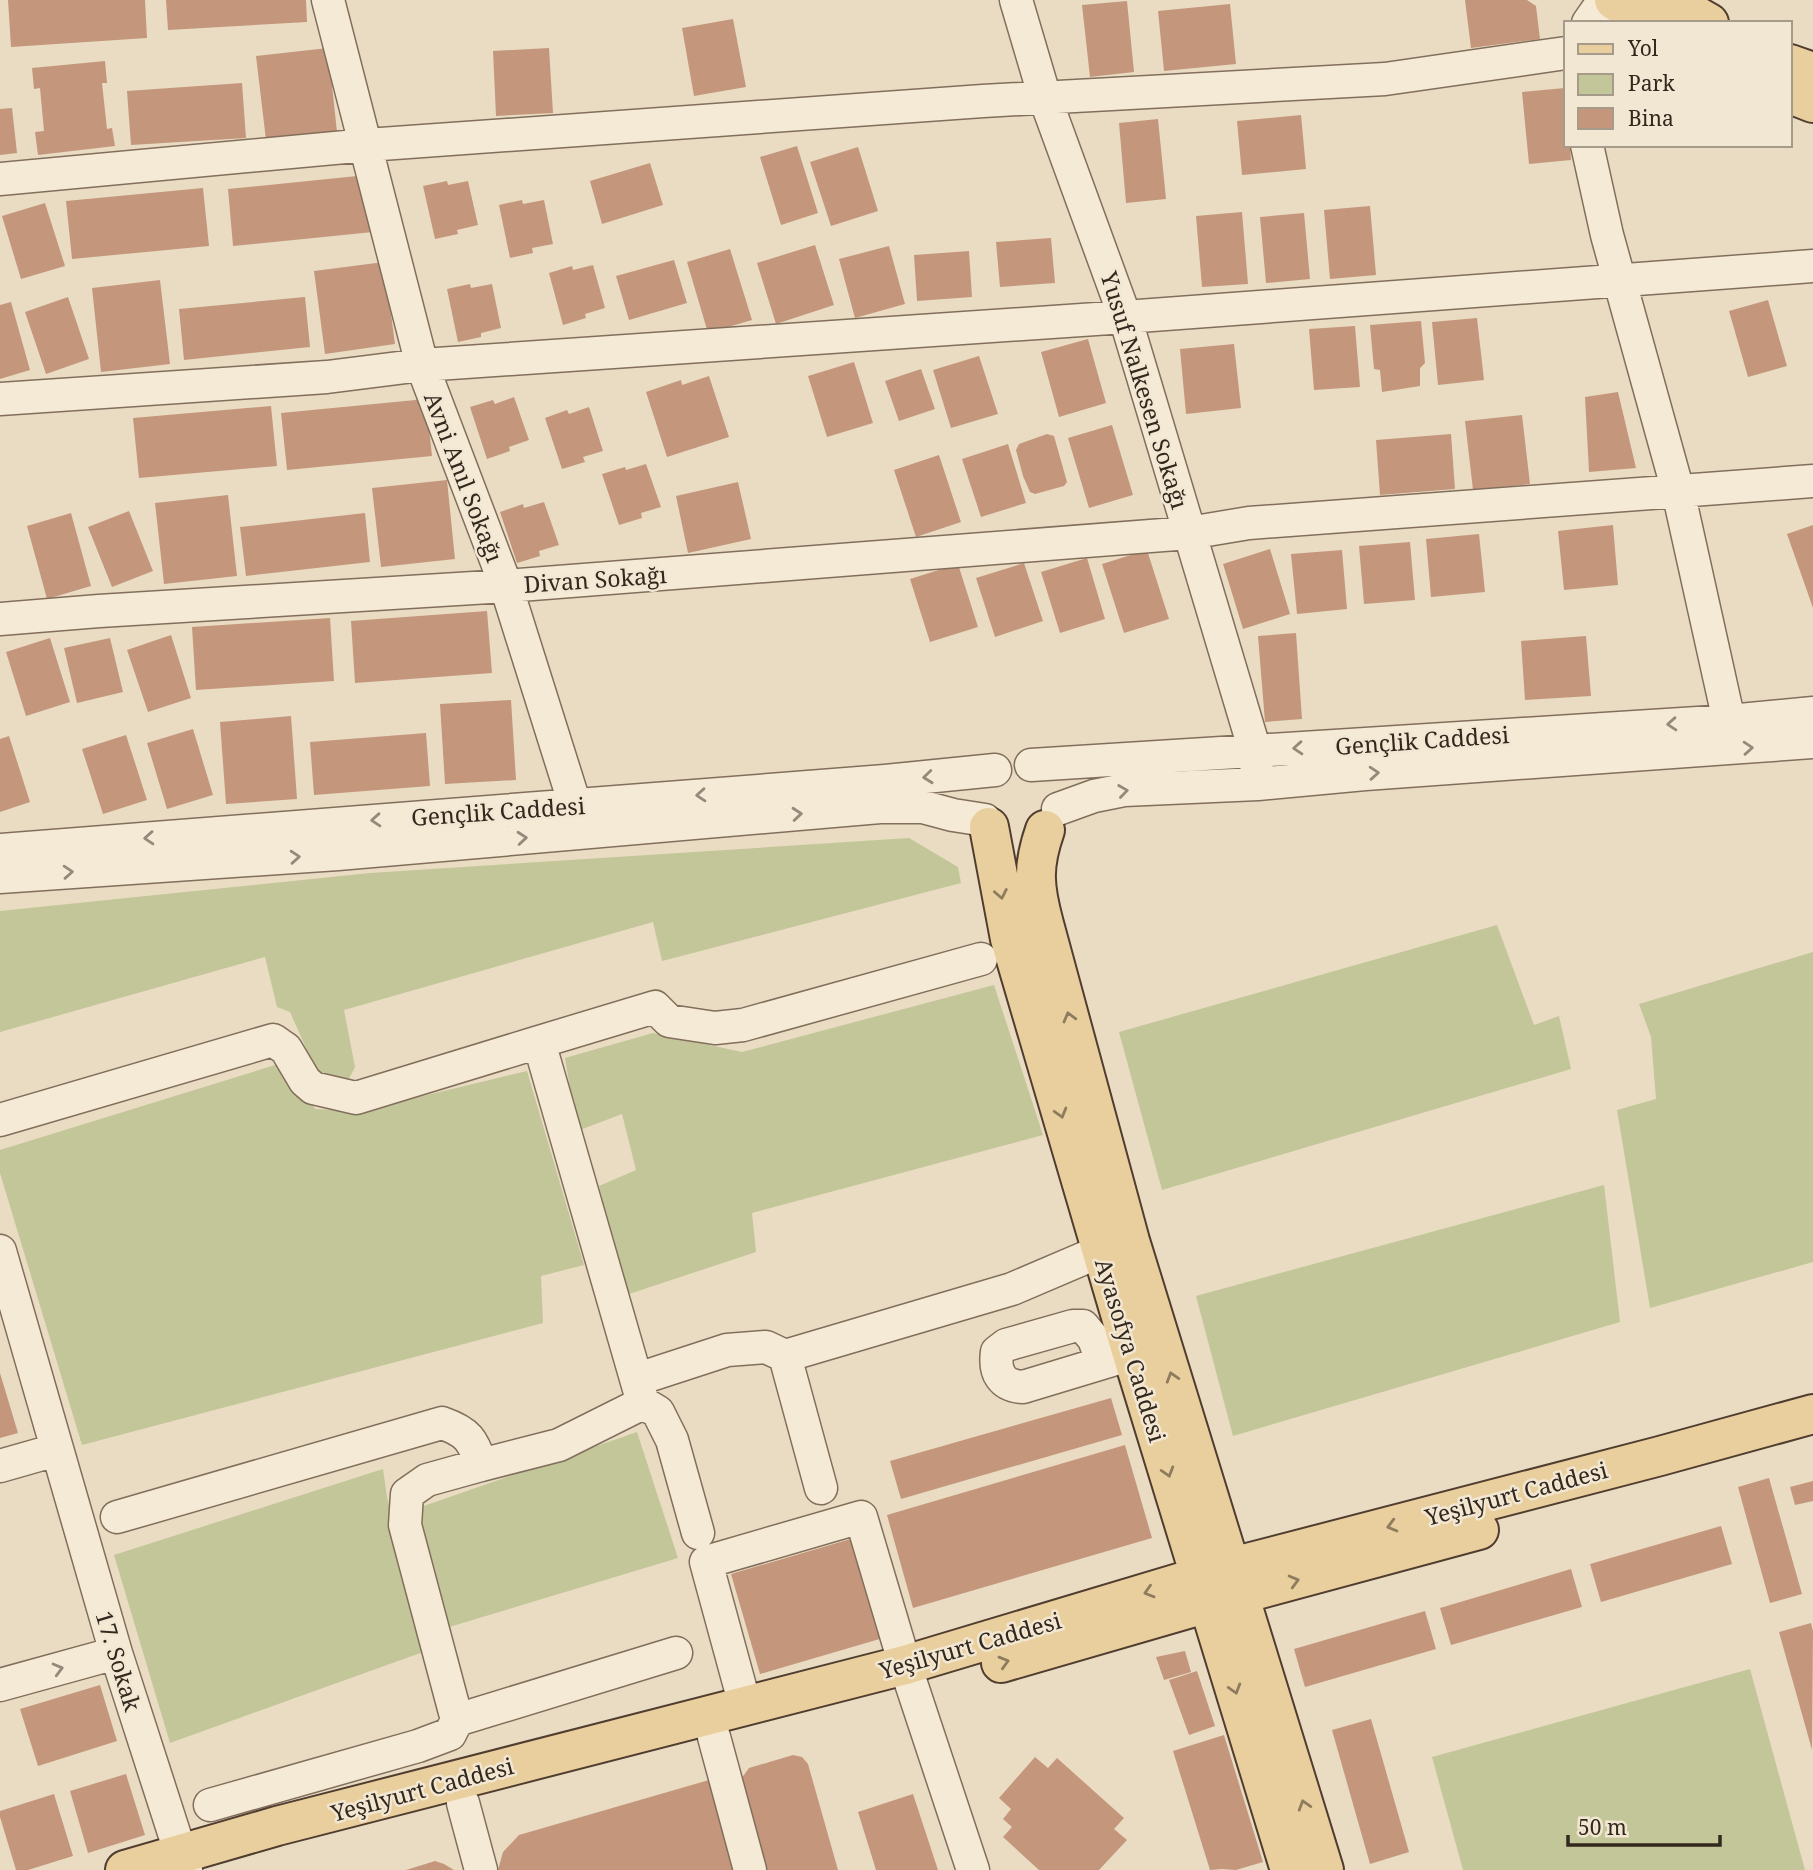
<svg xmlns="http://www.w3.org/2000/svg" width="1813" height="1870" viewBox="0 0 1813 1870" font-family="'Noto Serif',serif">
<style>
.green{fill:#c3c698}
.building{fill:#c4977c}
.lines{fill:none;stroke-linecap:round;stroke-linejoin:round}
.minor-casing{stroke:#826e5c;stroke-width:35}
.major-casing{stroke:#503d30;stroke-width:42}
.minor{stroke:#f5ead5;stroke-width:32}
.major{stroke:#eacf9e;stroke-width:38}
.oneway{stroke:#94897a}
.oneway2{stroke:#8e7c5e}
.labels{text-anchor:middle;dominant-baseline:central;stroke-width:5;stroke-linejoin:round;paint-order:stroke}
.street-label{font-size:23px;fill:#33281e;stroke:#f2e7d2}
</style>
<rect width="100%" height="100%" fill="#e9dcc3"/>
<path class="green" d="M909,838L958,867L961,883L662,961L653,922L344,1010L355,1067L344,1088L319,1077L290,1012L277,1007L265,957L0,1032V911L370,873Z
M1497,925L1534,1025L1559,1016L1571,1069L1162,1190L1119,1032Z
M1813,952V1262L1650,1308L1617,1110L1656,1099L1651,1037L1639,1004Z
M994,985L1043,1135L752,1213L756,1252L626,1295L599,1186L636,1170L622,1114L577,1131L565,1058L653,1033L742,1052Z
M288,1061L315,1109L361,1111L527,1071L584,1265L541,1276L543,1323L82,1445L0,1173V1150Z
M1604,1185L1620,1322L1233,1436L1196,1296Z
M637,1432L678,1558L446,1628L418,1508Z
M383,1469L387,1497L426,1651L170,1743L114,1555Z
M1750,1669L1805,1870H1463L1432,1757Z"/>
<path class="building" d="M8,0H145L147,38L11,47Z
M166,0H306L307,22L168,30Z
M1465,0H1527L1536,6L1540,39L1471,48Z
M1127,1L1134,72L1090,77L1082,5Z
M1230,4L1236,64L1164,71L1158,11Z
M733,19L746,87L694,96L682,28Z
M328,48L337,132L266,140L256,56Z
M549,48L553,113L496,116L493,51Z
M105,61L107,83H102L107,129L112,128L115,146L38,155L35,132L44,131L40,88L34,89L32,68Z
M242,83L246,138L131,145L127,91Z
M1565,88L1566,145H1570L1571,160L1529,164L1522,92Z
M12,108L17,153L0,155V109Z
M1301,115L1306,169L1242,175L1237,121Z
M1158,119L1166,199L1126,203L1119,123Z
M797,146L818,213L781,225L760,157Z
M858,147L878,211L831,226L810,162Z
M650,163L663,205L602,224L590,181Z
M367,175L373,232L233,246L228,189Z
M447,181L448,185L468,181L478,225L457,230L458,234L435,239L423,186Z
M203,188L209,246L72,259L66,201Z
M522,200L523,204L544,200L553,244L532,248L533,253L510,258L499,205Z
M45,203L65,266L21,279L2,216Z
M1370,206L1376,275L1330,279L1324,210Z
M1242,212L1248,284L1202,287L1196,216Z
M1304,213L1310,279L1266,283L1260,217Z
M1051,238L1055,283L1000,287L996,242Z
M815,245L834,305L776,324L757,263Z
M889,246L905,304L855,318L839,259Z
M730,249L752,320L708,333L687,262Z
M969,251L972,297L917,301L914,255Z
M674,260L687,303L629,320L616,276Z
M384,262L395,344L325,354L314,271Z
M593,265L605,308L585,314L586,318L563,325L549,273L572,266L573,270Z
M160,280L170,364L101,372L92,288Z
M470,284L471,288L492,284L501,328L481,333V337L458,342L447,289Z
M68,297L89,359L46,374L25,312Z
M305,297L310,347L184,360L179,309Z
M1768,300L1787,366L1748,377L1729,311Z
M11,302L30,370L0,379V305Z
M1477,318L1484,380L1438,385L1432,322Z
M1421,321L1425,363L1420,368V386L1382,392L1380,370L1374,369L1370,325Z
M1355,326L1360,387L1314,390L1309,329Z
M1088,339L1106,403L1059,417L1041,352Z
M1234,344L1241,408L1186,414L1180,349Z
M979,356L998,414L951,428L933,370Z
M854,362L873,423L827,437L808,376Z
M921,369L935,409L899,421L885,381Z
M709,376L729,437L667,457L646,392L681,380L682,385Z
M1618,392L1636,468L1589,472L1585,397Z
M514,397L529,440L509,447L510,451L487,459L470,407L493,400L495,404Z
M426,399L432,456L287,470L281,413Z
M271,406L277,466L139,478L133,418Z
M589,407L603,451L583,457L585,462L562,469L545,418L567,410L569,414Z
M1522,415L1530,484L1473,490L1465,421Z
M1112,425L1133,495L1089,508L1068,438Z
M1047,434L1054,436L1067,482L1064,486L1035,494L1030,492L1023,476L1016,450L1019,444Z
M1451,434L1455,489L1380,495L1376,440Z
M1008,444L1026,503L981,517L962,459Z
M939,455L961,522L916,537L894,470Z
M646,464L661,507L641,513L642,518L619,525L602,474L625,467L626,470Z
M447,480L455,559L381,567L372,488Z
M738,482L751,539L688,553L676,496Z
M228,495L237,576L164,584L155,503Z
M544,502L559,545L539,551L540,556L517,563L500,512L523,504L524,508Z
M129,511L153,571L112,587L88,527Z
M71,513L91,586L47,599L27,526Z
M365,513L370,562L246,576L240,527Z
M1613,525L1618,585L1564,590L1558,531Z
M1813,525V608L1787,534Z
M1479,534L1485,592L1431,597L1426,539Z
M1410,542L1415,600L1364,604L1359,546Z
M1270,549L1290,614L1243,629L1223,564Z
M1147,550L1169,619L1124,633L1102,564Z
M1342,550L1347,609L1297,614L1291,554Z
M1087,558L1105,619L1060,633L1041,572Z
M1024,563L1043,621L995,637L976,578Z
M958,564L978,627L930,642L910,579Z
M487,611L492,673L355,683L351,621Z
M330,618L334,681L196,690L192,627Z
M1296,633L1302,719L1265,722L1258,636Z
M171,635L191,698L148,712L127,650Z
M1586,636L1591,696L1525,700L1521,641Z
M50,638L70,702L26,716L6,652Z
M110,638L123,692L77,703L64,648Z
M511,700L516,780L445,784L440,704Z
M291,716L297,799L226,804L220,722Z
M193,729L213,795L167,809L147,743Z
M426,733L430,786L314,795L310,742Z
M126,735L147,800L103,814L82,749Z
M9,736L30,802L0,812V739Z
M0,1373L18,1433L0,1438Z
M1111,1398L1122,1435L901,1499L890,1461Z
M1125,1445L1152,1538L913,1608L887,1515Z
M1769,1478L1802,1594L1770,1603L1738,1487Z
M1813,1481V1501L1795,1505L1790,1487Z
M1721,1526L1732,1564L1601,1602L1590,1564Z
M854,1538L883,1638L760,1674L731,1574Z
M1571,1569L1582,1607L1451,1645L1440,1608Z
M1425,1611L1436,1649L1305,1687L1294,1649Z
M1811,1623L1813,1631L1812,1750L1779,1632Z
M1185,1651L1191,1672L1164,1680L1156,1657Z
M1197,1671L1215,1726L1189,1735L1169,1680Z
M100,1685L117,1741L38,1766L20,1709Z
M1371,1719L1409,1852L1370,1864L1332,1730Z
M1224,1735L1263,1862L1236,1870L1222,1869L1210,1870L1173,1751Z
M793,1755L802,1757L808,1764L838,1870H765L741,1785V1779L749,1768Z
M1035,1757L1048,1768L1057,1758L1124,1818L1114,1829L1127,1840L1099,1870H1039L1003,1837L1012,1827L1003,1819L1011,1809L999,1798Z
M126,1774L145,1835L88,1853L70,1791Z
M709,1780L736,1870H498L503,1852L519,1835Z
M54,1794L73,1856L28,1870H16L0,1817V1811Z
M913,1794L938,1870H876L858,1812Z
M435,1861L444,1864L454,1870H406Z"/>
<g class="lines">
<defs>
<path id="minor" d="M328,0L422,365L506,586L575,805
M1016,0L1045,98L1125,317L1255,751L1258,784
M1588,23L1604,0
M1587,145L1607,235L1678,491L1729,721
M0,179L367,145L983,101L1385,79L1566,53
M0,399L327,377L422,365L1125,317L1813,266
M0,619L99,611L506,586L1189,533L1249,523L1813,481
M1031,765L1729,721L1813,713
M1058,809L1094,796L1124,790L1258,784L1365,774L1813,742
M0,850L885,781L995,770
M0,877L338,854L880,807H923L953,815L985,820
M539,1042L655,1007L669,1021L715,1028L743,1025L981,959
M0,1120L273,1040L286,1049L305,1081L313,1088L356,1098L539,1042L643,1403L658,1412L672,1440L698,1533
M0,1251L116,1653L186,1870
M785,1356L821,1488
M1102,1362L1094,1339L1083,1326H1073L1006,1345L997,1352C994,1373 1002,1386 1023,1387L1132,1354
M638,1379L727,1350L766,1347L785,1356L1012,1289L1101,1251L1122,1244
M481,1465L427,1480L407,1494L405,1525L457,1720L676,1653
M0,1466L56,1450
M117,1517L442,1423C468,1432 473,1440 481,1465L559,1445L643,1403
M0,1685L116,1653
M745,1705L706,1562L861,1517L905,1665L973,1870
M714,1737L750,1870
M463,1803L481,1870
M210,1805L418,1746L450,1734L457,1720"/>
<path id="major" d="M1614,0L1651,23
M1669,0L1709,23
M1790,64L1813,72
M1790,94L1813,103
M989,827L1010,939L1132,1354L1290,1870
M1045,830C1032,867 1034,887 1044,924L1130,1241L1324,1870
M1001,1663L1208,1603L1479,1530
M125,1870L277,1826L905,1665L1232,1567L1660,1456L1813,1414"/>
</defs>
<use href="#minor" class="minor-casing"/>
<use href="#major" class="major-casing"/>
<use href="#minor" class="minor"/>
<use href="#major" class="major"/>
</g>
<defs><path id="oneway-chevron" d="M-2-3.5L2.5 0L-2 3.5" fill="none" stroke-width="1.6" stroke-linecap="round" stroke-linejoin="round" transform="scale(1.75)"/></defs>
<g class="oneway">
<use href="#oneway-chevron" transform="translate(1672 724) rotate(176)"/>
<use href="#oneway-chevron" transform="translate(1298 748) rotate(176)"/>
<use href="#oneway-chevron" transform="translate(1748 748) rotate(-4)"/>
<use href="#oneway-chevron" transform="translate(1374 773) rotate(-4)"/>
<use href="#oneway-chevron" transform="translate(928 777) rotate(174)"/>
<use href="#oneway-chevron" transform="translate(1123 791) rotate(-8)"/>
<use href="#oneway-chevron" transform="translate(701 795) rotate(176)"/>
<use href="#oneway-chevron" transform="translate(797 814) rotate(-5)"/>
<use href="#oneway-chevron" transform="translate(376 820) rotate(176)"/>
<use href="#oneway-chevron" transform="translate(149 838) rotate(176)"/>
<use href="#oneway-chevron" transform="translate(522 838) rotate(-5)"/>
<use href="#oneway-chevron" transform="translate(295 857) rotate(-4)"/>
<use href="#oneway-chevron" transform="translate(68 872) rotate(-4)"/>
<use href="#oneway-chevron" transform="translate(58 1669) rotate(-15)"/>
</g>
<g class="oneway2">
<use href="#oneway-chevron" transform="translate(1001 894) rotate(79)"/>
<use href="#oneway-chevron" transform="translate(1069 1017) rotate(-105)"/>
<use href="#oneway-chevron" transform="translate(1061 1113) rotate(74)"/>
<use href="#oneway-chevron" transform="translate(1172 1377) rotate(-107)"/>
<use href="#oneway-chevron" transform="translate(1168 1472) rotate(73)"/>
<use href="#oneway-chevron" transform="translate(1392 1526) rotate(165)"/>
<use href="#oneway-chevron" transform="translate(1294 1581) rotate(-15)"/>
<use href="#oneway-chevron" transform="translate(1149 1592) rotate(163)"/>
<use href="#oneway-chevron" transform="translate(1004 1662) rotate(-16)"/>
<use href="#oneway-chevron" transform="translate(1235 1689) rotate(73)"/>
<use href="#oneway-chevron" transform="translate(1304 1805) rotate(-107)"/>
</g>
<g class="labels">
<g class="street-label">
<text transform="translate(1145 390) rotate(73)">Yusuf Nalkesen Sokağı</text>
<text transform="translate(464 477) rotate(69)">Avni Anıl Sokağı</text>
<text transform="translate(595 579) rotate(-4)">Divan Sokağı</text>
<text transform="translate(1422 740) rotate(-4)">Gençlik Caddesi</text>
<text transform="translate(498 811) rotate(-4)">Gençlik Caddesi</text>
<text transform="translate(1131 1350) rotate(73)">Ayasofya Caddesi</text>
<text transform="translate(1516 1493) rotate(-15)">Yeşilyurt Caddesi</text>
<text transform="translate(970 1645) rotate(-16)">Yeşilyurt Caddesi</text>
<text transform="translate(119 1661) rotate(73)">17. Sokak</text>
<text transform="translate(422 1789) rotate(-15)">Yeşilyurt Caddesi</text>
</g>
</g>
<rect x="1564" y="21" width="228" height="126" fill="#f2e7d2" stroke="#a69b8a" stroke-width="2"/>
<rect x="1578" y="44" width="35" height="10" fill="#eacf9e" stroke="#a69b8a" stroke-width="2"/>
<text x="1628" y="56" font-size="21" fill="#33281e">Yol</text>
<rect x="1578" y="74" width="35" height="21" fill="#c3c698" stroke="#a69b8a" stroke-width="2"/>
<text x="1628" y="91" font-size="21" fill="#33281e">Park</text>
<rect x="1578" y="108" width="35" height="21" fill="#c4977c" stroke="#a69b8a" stroke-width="2"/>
<text x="1628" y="126" font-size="21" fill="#33281e">Bina</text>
<path d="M1568 1835v10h152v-10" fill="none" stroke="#33281e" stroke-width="3.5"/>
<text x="1578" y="1835" font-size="21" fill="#33281e" stroke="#f2e7d2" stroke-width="5" paint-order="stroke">50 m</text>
</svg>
